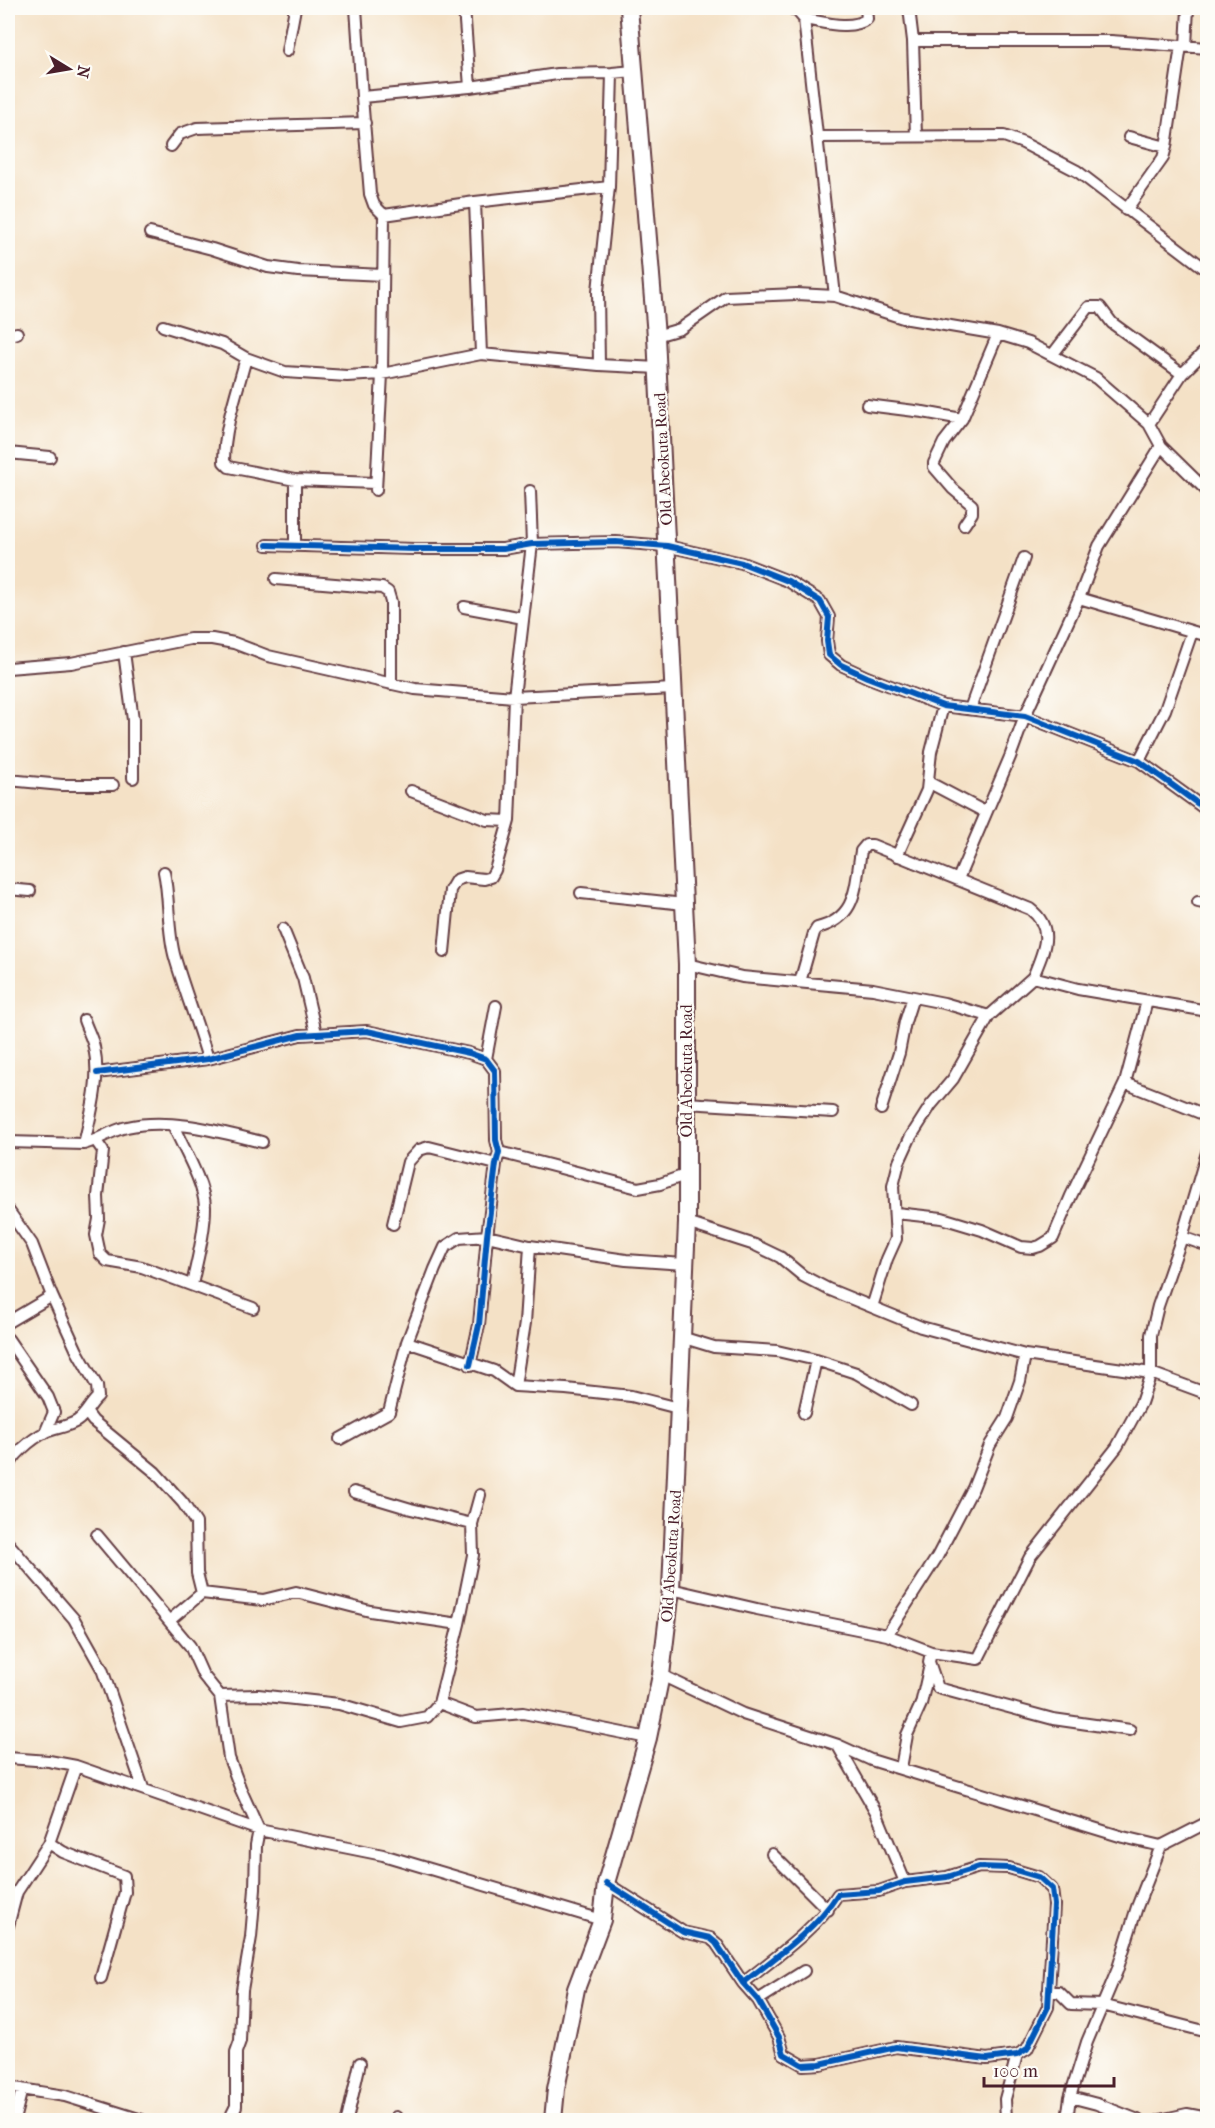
<svg xmlns="http://www.w3.org/2000/svg" width="1215" height="2128" viewBox="0 0 1215 2128" font-family="'IM FELL French Canon',serif">
<style>
.lines{fill:none;stroke-linecap:round;stroke-linejoin:round}
.minor-casing{stroke:#643c42;stroke-width:14}
.trunk-casing{stroke:#643c42;stroke-width:20}
.minor{stroke:#fff;stroke-width:10}
.trunk{stroke:#fff;stroke-width:16}
.cycleway-casing{stroke:#fdfcf7;stroke-width:10}
.cycleway{stroke:#0057b8;stroke-width:6}
.labels{text-anchor:middle;dominant-baseline:central;stroke-width:4.5;stroke-linejoin:round;paint-order:stroke}
.street-label{font-size:16px;fill:#4a1f2b;stroke:#fdfcf7}
</style>
<rect width="100%" height="100%" fill="#fdfcf7"/>
<filter id="ink" filterUnits="userSpaceOnUse"><feTurbulence type="fractalNoise" baseFrequency=".0167" numOctaves="2"/><feDisplacementMap in="SourceGraphic" scale="12" xChannelSelector="R" yChannelSelector="G"/><feConvolveMatrix kernelMatrix="1 2 1 2 8 2 1 2 1" color-interpolation-filters="sRGB"/></filter>
<filter id="wash" filterUnits="userSpaceOnUse"><feTurbulence type="fractalNoise" baseFrequency=".008" numOctaves="4" result="noise"/><feDisplacementMap in="SourceGraphic" scale="24" xChannelSelector="R" yChannelSelector="G"/><feGaussianBlur stdDeviation="1.35" result="paint"/><feColorMatrix in="noise" values="0 0 0 0 0 0 0 0 0 0 0 0 0 0 0 0 0 1.4 0 .05"/><feComposite in="paint" operator="in"/></filter>
<g filter="url(#wash)">
<rect width="100%" height="100%" fill="#f4e1c6"/>
</g>
<g filter="url(#ink)">
<g class="lines">
<defs>
<path id="minor" d="M356,8L362,97L470,87L557,74L612,73L634,71
M464,8L470,87
M791,8L798,12L804,19L835,296
M909,8L913,41L916,136
M804,19C823,22 851,31 867,19L866,8
M913,41H1111L1208,48
M1186,46L1188,8
M287,51L295,8
M362,97L370,194L374,205L384,215L382,374L376,490
M817,137L1004,136L1023,143L1077,171L1208,271
M1129,137L1166,147
M171,146L180,134L197,128L365,123
M475,202L481,354
M1126,210L1163,158L1166,147L1181,46
M384,215L475,202L609,187
M150,233L212,249L268,267L298,271L383,275
M163,326L222,344L246,358L285,372L347,376L382,374L481,354L599,365L658,368
M8,335L17,333
M656,336L680,329L726,297L797,294L835,296L903,318L998,334L1028,343L1096,378L1149,424L1161,446L1208,492
M1053,354L1089,307H1100L1112,323L1182,374
M246,358C237,392 224,427 224,462L229,467L295,480L375,483
M599,365L598,291L609,187L612,73
M867,405L923,412L962,419
M1149,424L1182,374L1208,348
M8,453L50,457
M295,480V545
M964,525L972,513V505L953,489L934,467V463L944,442L962,419L998,334
M267,545L415,549H503L532,544L616,542L667,546L742,563L788,581L820,601L829,617L827,641L829,655L841,665L867,677L943,706L1025,716L1139,761L1208,811
M276,579L382,588L388,592L391,602V684
M1079,598L1208,636
M464,607L523,618
M124,652L133,720V778
M8,668L71,663L190,639H212L234,643L268,656L415,689L514,697L673,689
M970,709L1024,558
M1139,761L1165,710L1192,632
M8,780L62,785H113
M928,782L985,812
M411,791L487,820L509,821
M897,856L927,790L931,752L943,706
M164,872C170,900 167,931 175,958C185,992 198,1025 208,1059
M958,879L1010,757L1025,716L1079,598L1099,546L1161,446
M8,889L30,891
M581,893L684,904
M1198,902L1208,904
M283,929L303,978L316,1033
M444,952L450,890L456,880L465,877L484,879L491,877L495,870L509,821L514,697L532,544L530,491
M687,964L742,977L873,989L944,1003L989,1016
M800,982L814,933L817,928C858,918 855,886 861,851L866,845H872L1030,909C1056,929 1043,952 1033,977
M486,1059L496,1006
M97,1073L208,1059L300,1035L367,1031L469,1053L486,1059L495,1071L496,1140L499,1152L496,1164L487,1236L479,1325L470,1365
M1125,1083L1208,1116
M686,1103L833,1112
M881,1109L899,1053L905,1022L913,997
M173,1125C183,1148 204,1182 205,1207C205,1233 197,1260 192,1285
M96,1141L103,1151L98,1196L99,1219L96,1235L100,1254L107,1261L142,1267L253,1308
M8,1142L84,1144C99,1140 112,1130 127,1127C170,1117 220,1132 262,1142
M84,1144C91,1113 101,1079 94,1047C92,1038 87,1029 84,1020
M499,1152L638,1188L660,1184L685,1175
M8,1210L32,1244L52,1296L77,1351L97,1386L98,1397C89,1405 87,1414 77,1421C67,1427 56,1428 46,1432C33,1438 9,1457 8,1471
M896,1213L942,1218L982,1230L1021,1247L1033,1248L1040,1246L1053,1238L1071,1196L1125,1083L1147,1001
M687,1223L755,1245L780,1257L803,1276L828,1289L921,1327L1025,1355L1151,1373L1208,1394
M393,1224L408,1162L419,1150L429,1147L496,1164
M1182,1237L1208,1246
M872,1307L887,1259L896,1239L893,1186L899,1162L910,1138L931,1105L953,1079L989,1016L1033,977L1078,989L1208,1011
M8,1322L52,1296
M681,1337L714,1347L777,1351L816,1360L856,1373L911,1405
M8,1339L48,1397L54,1412L45,1433
M407,1342L494,1371L515,1386L566,1389L631,1396L678,1408
M515,1386L525,1323L530,1246
M87,1413L93,1421L155,1472L183,1503L196,1523L197,1573L202,1593
M804,1413L816,1360
M340,1439L389,1412L407,1342L435,1269L445,1247L459,1238L487,1236L530,1246L626,1260L684,1264
M354,1492L411,1509L472,1524
M97,1535L190,1646L203,1675L220,1696L229,1758L241,1790L259,1830L256,1845L255,1889L251,1937L242,1990L240,2041L236,2052V2106L229,2120
M8,1543L74,1619L102,1669L143,1788
M671,1589L757,1609L887,1635L931,1652L929,1662L938,1688L1053,1719L1130,1730
M169,1621L202,1593L263,1600L296,1592L370,1611L459,1624
M887,1635L937,1557L973,1488L990,1445L1007,1418L1020,1381L1025,1355
M931,1652L978,1659L1030,1557L1117,1447L1141,1403L1151,1373V1335L1158,1306L1182,1237L1208,1149
M661,1675L743,1714L838,1745L871,1760L1123,1837L1161,1846L1208,1822
M220,1696L258,1695L339,1704L401,1722L427,1717L439,1703L476,1717L523,1713L648,1738
M439,1703L459,1624L473,1555L472,1524L480,1495
M838,1746L876,1812L905,1882
M8,1758L49,1761L76,1766L259,1830L383,1855L602,1920
M901,1768L907,1735L921,1704L929,1669
M49,1843L63,1852L124,1876L125,1892L101,1978
M772,1854L828,1910
M606,1883L683,1932L710,1938L716,1943L743,1983L758,2000L779,2037L784,2054L803,2065L820,2064L896,2047L987,2059L1017,2055L1027,2049L1048,2007L1054,1905L1052,1889L1039,1877L1009,1868L979,1867L947,1877L905,1882L879,1891L838,1894C816,1929 776,1957 743,1983
M8,1926L17,1892L49,1843L76,1766
M1048,1992H1059L1071,2004L1102,2005L1208,2032
M758,2000L804,1971
M8,2087L65,2096L142,2120
M1070,2097L1097,2104L1138,2120
M396,2117V2120
M14,2120L22,2089
M347,2120L360,2063
M1006,2120L1005,2099L1017,2055
M1067,2120L1070,2097L1087,2042L1117,1971L1137,1907L1161,1846
M1160,2120L1187,2114L1208,2118"/>
<path id="trunk" d="M553,2120L556,2089L576,1989L602,1920L606,1883L648,1738L661,1675L671,1589L687,1223V964L656,336L629,8"/>
</defs>
<use href="#minor" class="minor-casing"/>
<use href="#trunk" class="trunk-casing"/>
<use href="#minor" class="minor"/>
<use href="#trunk" class="trunk"/>
<defs>
<path id="cycleway" d="M267,545L415,549H503L532,544L616,542L667,546L742,563L788,581L820,601L829,617L827,641L829,655L841,665L867,677L943,706L1025,716L1139,761L1208,811
M97,1073L208,1059L300,1035L367,1031L469,1053L486,1059L495,1071L496,1140L499,1152L496,1164L487,1236L479,1325L470,1365
M606,1883L683,1932L710,1938L716,1943L743,1983L758,2000L779,2037L784,2054L803,2065L820,2064L896,2047L987,2059L1017,2055L1027,2049L1048,2007L1054,1905L1052,1889L1039,1877L1009,1868L979,1867L947,1877L905,1882L879,1891L838,1894C816,1929 776,1957 743,1983"/>
</defs>
<use href="#cycleway" class="cycleway-casing"/>
<use href="#cycleway" class="cycleway"/>
</g>
</g>
<g class="labels">
<g class="street-label">
<text transform="translate(663 459) rotate(-93)">Old Abeokuta Road</text>
<text transform="translate(686 1071) rotate(-90)">Old Abeokuta Road</text>
<text transform="translate(671 1556) rotate(-86)">Old Abeokuta Road</text>
</g>
</g>
<rect width="1215" height="2128" fill="none" stroke="#fdfcf7" stroke-width="30"/>
<g transform="translate(69 69) rotate(101)" stroke="#fdfcf7" stroke-width="4.5" paint-order="stroke">
<path d="M0-4.5L10 22L0 15L-10 22Z" fill="#4a1f2b"/>
<text y="-9" font-size="16" font-weight="bold" text-anchor="middle" fill="#4a1f2b">N</text>
</g>
<path d="M984 2077v9h130v-9" fill="none" stroke="#4a1f2b" stroke-width="3"/>
<text x="993" y="2077" font-size="18" fill="#4a1f2b" stroke="#fdfcf7" stroke-width="4.5" paint-order="stroke">100 m</text>
</svg>
